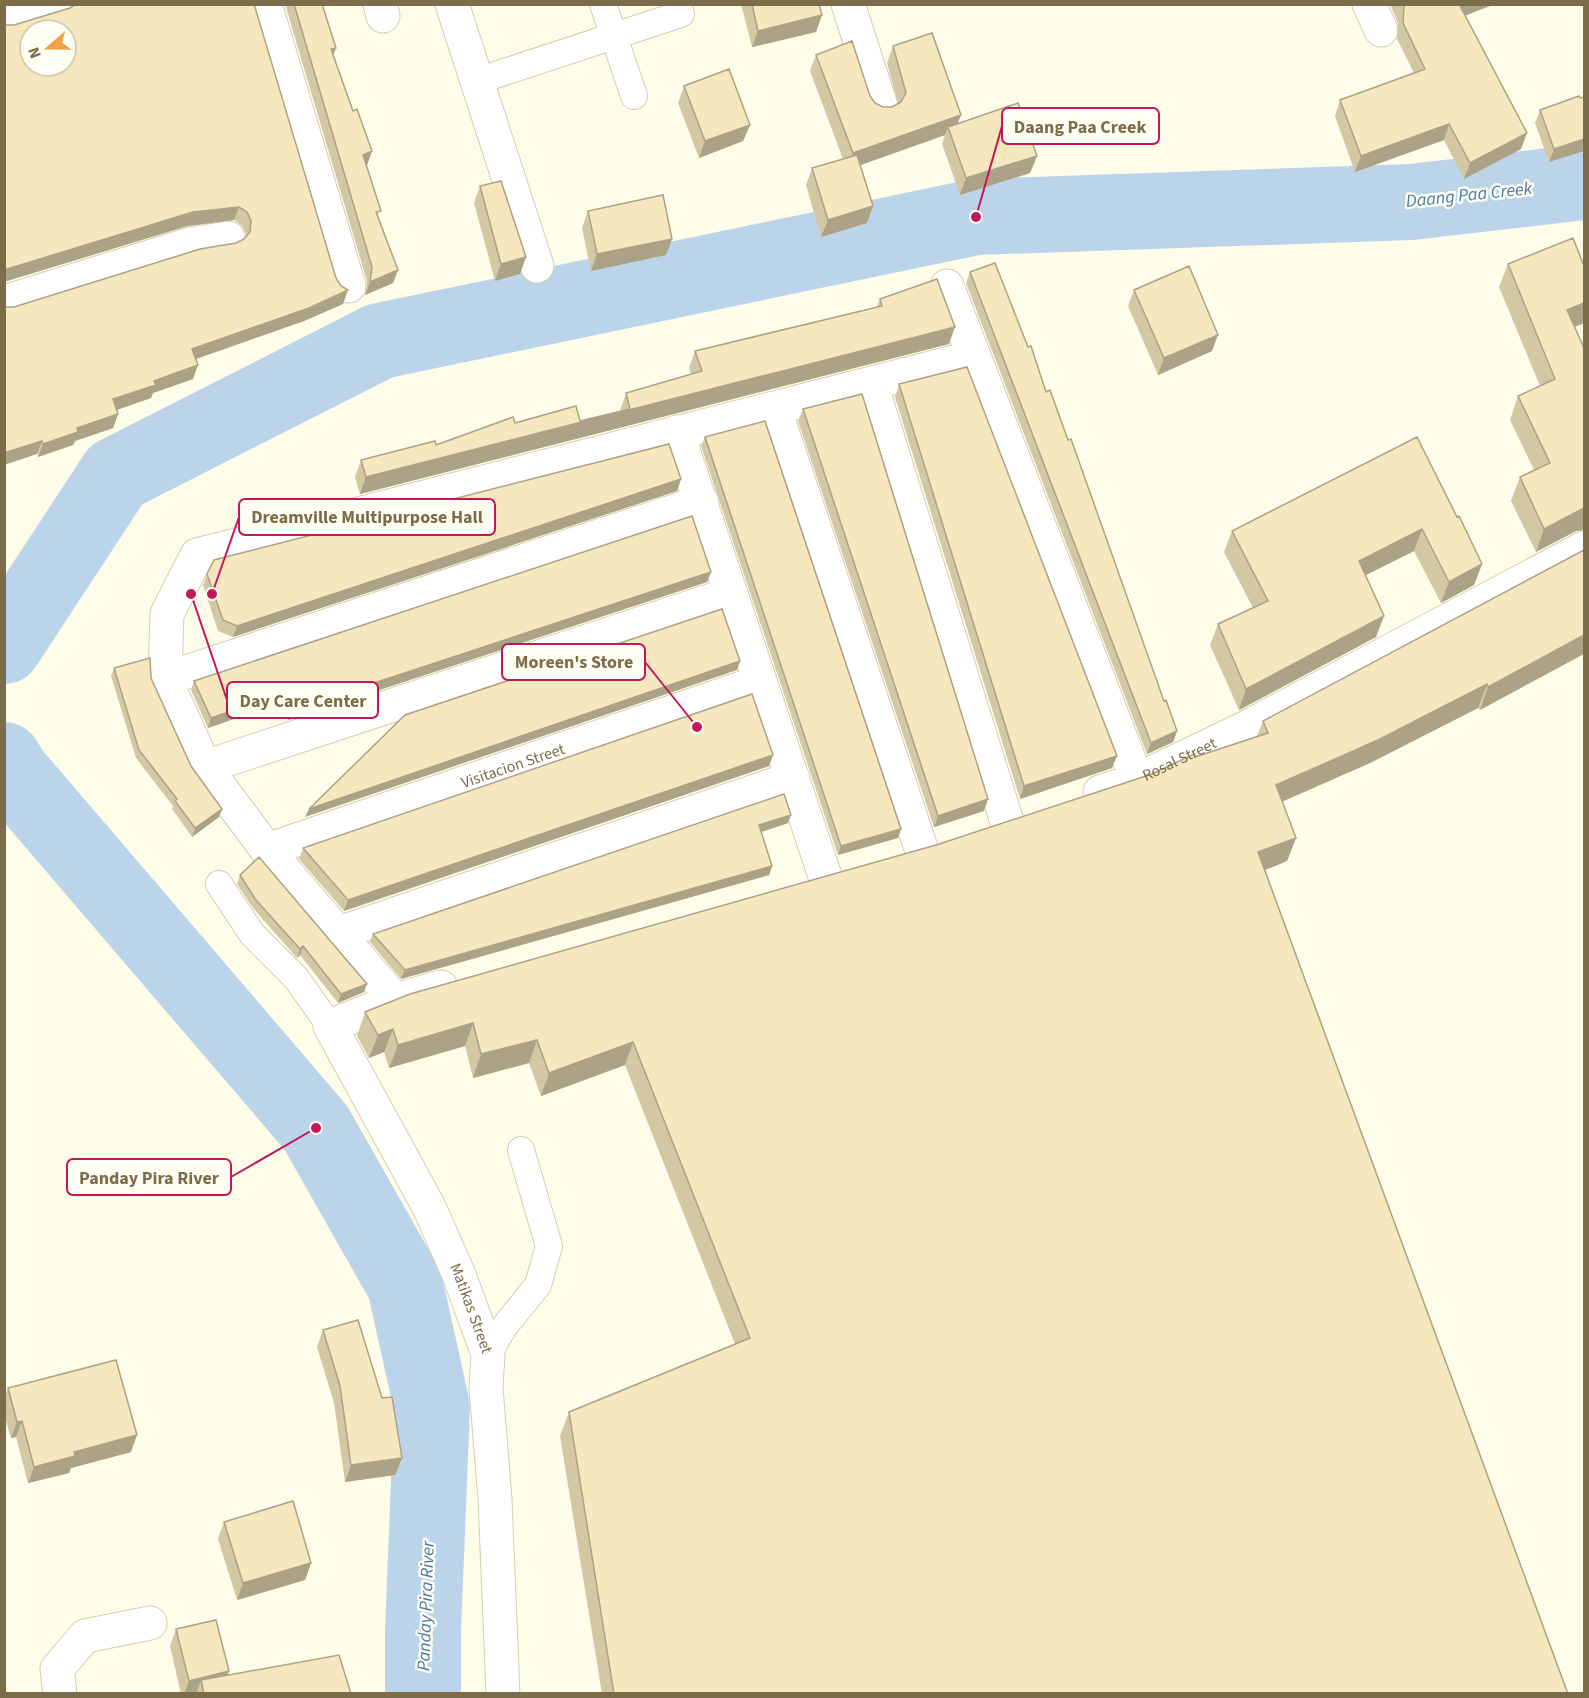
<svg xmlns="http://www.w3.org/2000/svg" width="1589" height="1698" viewBox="0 0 1589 1698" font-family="'Source Sans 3',sans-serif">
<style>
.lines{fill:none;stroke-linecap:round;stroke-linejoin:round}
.river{stroke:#bcd4ea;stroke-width:76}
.lane-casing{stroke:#d5cdb0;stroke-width:28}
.street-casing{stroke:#d5cdb0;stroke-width:35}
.lane{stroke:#fff;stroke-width:26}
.street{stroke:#fff;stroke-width:33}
.wall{fill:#d4c7a4}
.shaded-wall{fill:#aca286}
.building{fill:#f6e7bf;stroke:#aca286;stroke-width:1.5;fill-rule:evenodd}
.labels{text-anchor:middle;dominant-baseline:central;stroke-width:5;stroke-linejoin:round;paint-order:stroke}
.street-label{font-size:16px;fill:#7c6c4a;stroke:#fffef2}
.water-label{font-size:18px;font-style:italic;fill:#4979a8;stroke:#fffef2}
.leader{fill:none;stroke:#c2185b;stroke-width:2}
.callout-dot{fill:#c2185b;stroke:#fffef2;stroke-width:2}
.callout{fill:#fffef2;stroke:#c2185b;stroke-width:2}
.callout-label{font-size:18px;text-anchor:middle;font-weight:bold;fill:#7c6c4a}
</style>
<rect width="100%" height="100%" fill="#fefdea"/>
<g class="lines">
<path class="river" d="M4,646L116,475L380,341L976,217L1411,202L1584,182
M4,760L11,772L316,1128L405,1285L432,1407L423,1630V1694"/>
<defs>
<path id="lane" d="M603,4L634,96
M477,81L681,14
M219,884L252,934L296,978L330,1026
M488,1354L504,1327L538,1285L549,1246L521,1150"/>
<g id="street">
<path d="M265,4L349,286"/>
<path d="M380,4L383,16"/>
<path d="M452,4L537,266"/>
<path d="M848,4L881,106"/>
<path d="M1369,4L1381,30"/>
<path d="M4,20L59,4"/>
<path d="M947,286L1137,780"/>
<path d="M4,302L191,244L228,238"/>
<path d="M871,384L1007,822"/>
<path d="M775,410L922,851"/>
<path d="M677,432L826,879"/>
<path d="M165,679L702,502"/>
<path d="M205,767L730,594"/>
<path id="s1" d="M1100,792L1137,780L1247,727L1584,548"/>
<path id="s2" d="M267,850L759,682"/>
<path d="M339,933L793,778"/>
<path id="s3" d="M441,987L395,1000L330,1026L429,1207L459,1275L488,1354L486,1388L495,1499L503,1694"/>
<path d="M395,1000L267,850L205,767L165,679L167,614L197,555L974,357"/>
<path d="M60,1694L57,1669L85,1636L150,1623"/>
</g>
</defs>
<use href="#lane" class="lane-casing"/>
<use href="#street" class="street-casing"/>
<use href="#lane" class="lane"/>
<use href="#street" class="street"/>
</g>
<path class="wall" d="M285,4H322L333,56L353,111L372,151L367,165L379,218L398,270L393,283L365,295L367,281Z
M741,4H819L822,15L816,32L752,47Z
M1390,4H1495L1465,16L1521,149L1464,179L1444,140L1355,172L1335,116L1340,100L1414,73L1397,39L1398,23Z
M70,8L343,304L304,321L196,359L193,379L153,393L151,398L116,410L118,414L113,428L75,441L73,445L38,457L14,307L236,243L244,239L246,237V234L242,226L234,220L188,226L14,25Z
M893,46L961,115L957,124L1037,156L1030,173L960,195L942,144L945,135L860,165L867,223L821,237L806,185L812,168L843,159L810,71L816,55L875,103L883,107H892L898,104L887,63Z
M684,86L750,125L743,141L699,158L678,103Z
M1579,96L1549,162L1535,123L1540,110Z
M480,186L526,257L520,274L495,281L474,203Z
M588,211L666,255L591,271L582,228Z
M1508,264L1584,266V323L1575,327L1584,348V530L1576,531L1536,552L1511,501L1520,477L1534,470L1510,420L1518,396L1540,386L1499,287Z
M970,272L1046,392L1164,701L1177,731L1173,742L1147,754L966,283Z
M1134,290L1212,351L1158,375L1128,306Z
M880,299L949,344L360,494L355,477L361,460L436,445L515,423L580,421L620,411L626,393L691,374L689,368L695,351L877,307Z
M899,384L1112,768L1020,799L895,397Z
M803,409L984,811L934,827L798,421Z
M705,437L901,829L898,838L838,855L701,446Z
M681,479L677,491L233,637L218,631L203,585L207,574Z
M1457,517L1482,564L1474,585L1441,603L1414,551L1366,575L1376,637L1239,710L1210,645L1218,624L1253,608L1224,552L1232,531Z
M1584,550L1480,710L1478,708L1370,763L1282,802L1296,838L1287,861L1265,870L1568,1694H602L560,1436L569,1412L735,1344L625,1065L541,1096L529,1063L473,1078L465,1046L389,1068L384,1052L369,1058L357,1036L365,1012L936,845L1152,774L1195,757L1257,736L1263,721Z
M711,572L707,582L288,720L282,702L208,728L191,690L194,681Z
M114,668L151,678L191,766L222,809L219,817L192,837L172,809L173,806L136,758L111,676Z
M773,755L769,766L344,911L299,859L303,848Z
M791,815L788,823L761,832L772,866L769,875L401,979L370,942L373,934Z
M240,875L364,992L338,1003L300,955L297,958L253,908L237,884Z
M323,1330L382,1398L402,1458L395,1475L345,1482L334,1403L317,1347Z
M8,1388L131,1452L71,1468L69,1473L28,1483L16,1437L11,1438L4,1414V1398Z
M224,1522L311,1563L305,1580L237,1600L218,1539Z
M176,1629L229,1671L228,1675L351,1694H181L170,1646Z"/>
<path class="shaded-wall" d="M1458,4H1495L1453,20Z
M822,15L816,32L752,47L758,31Z
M336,48L331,61V49Z
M961,115L954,132L948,127L945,135L847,170L853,153Z
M1449,124L1444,140L1355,172L1361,156Z
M750,125L743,141L699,158L705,141Z
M1527,133L1521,149L1464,179L1470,163Z
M1584,139V151L1549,162L1554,149Z
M372,151L367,165L358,168L363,155Z
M1037,156L1030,173L960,195L966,178Z
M873,206L867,223L821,237L828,220Z
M239,207L234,220L188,226L4,282V270L193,212Z
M672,239L666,255L591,271L597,254Z
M526,257L520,274L495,281L501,264Z
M398,270L393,283L365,295L370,282Z
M348,290L343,304L304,321L187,362L192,349Z
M1584,303V323L1559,333L1567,310Z
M955,327L949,344L360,494L366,477Z
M1218,335L1212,351L1158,375L1164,358Z
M198,365L193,379L153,393L151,398L108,413L113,399L154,381Z
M118,414L113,428L75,441L73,445L38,457L43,444L77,428Z
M42,441L37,454L4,465V453Z
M681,479L677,491L233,637L237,626Z
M1584,508V530L1576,531L1536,552L1544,529Z
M1422,529L1414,551L1352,582L1359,561Z
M1482,564L1474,585L1441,603L1449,582Z
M711,572L707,582L288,720L292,710Z
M1384,616L1376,637L1239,710L1246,689Z
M1584,635V654L1480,710L1488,687Z
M740,661L737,670L305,817L309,809Z
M1487,684L1478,708L1370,763L1267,808L1276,785Z
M286,692L282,702L208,728L211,718Z
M1177,731L1173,742L1147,754L1151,743Z
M773,755L769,766L344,911L348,900Z
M1117,756L1112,768L1020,799L1024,786Z
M988,799L984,811L934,827L938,816Z
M222,809L219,817L192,837L195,828Z
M791,815L788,823L755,834L759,825Z
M901,829L898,838L838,855L841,846Z
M1296,838L1287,861L1250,876L1258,852Z
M772,866L769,875L401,979L405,970Z
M303,946L300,955L297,958L300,949Z
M367,984L364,992L338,1003L341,994Z
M473,1023L465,1046L389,1068L398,1045Z
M393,1029L384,1052L369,1058L378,1035Z
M537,1040L529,1063L473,1078L481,1054Z
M633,1042L625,1065L541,1096L549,1073Z
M22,1421L16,1437L11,1438L17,1422Z
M137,1435L131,1452L71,1468L69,1473L28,1483L34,1467L74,1452Z
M402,1458L395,1475L345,1482L351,1465Z
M311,1563L305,1580L237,1600L243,1583Z
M229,1671L223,1688L201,1680L196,1694H184L189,1681Z"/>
<path class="building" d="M76,4H254L336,278L341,286L348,290L309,308L192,349L198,365L154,381L156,385L113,399L118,414L77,428L78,432L43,444L42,441L4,453V307H14L200,249L236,243L244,239L250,232L251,221L247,212L239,207L193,212L4,270V25H14L70,8ZM30,30H66V66H30Z
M294,4H322L336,48L331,49L353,111L357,109L372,151L363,155L381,211L376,212L398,270L370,282L372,267Z
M752,4H819L822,15L758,31Z
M1403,4H1459L1527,133L1470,163L1449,124L1361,156L1340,100L1425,69L1403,23L1404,7Z
M932,33L961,115L853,153L816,55L852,41L870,96L875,103L883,107H892L901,102L906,93L893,46Z
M729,69L750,125L705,141L684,86Z
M1579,96L1580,98L1584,97V139L1554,149L1540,110Z
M1018,103L1037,156L966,178L948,127Z
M857,155L873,206L828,220L812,168Z
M501,181L526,257L501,264L480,186Z
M663,195L672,239L597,254L588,211Z
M1573,238L1584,266V303L1567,310L1584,348V508L1544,529L1520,477L1550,463L1518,396L1555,379L1508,264Z
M995,263L1028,347L1031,346L1046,392L1050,390L1068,440L1071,439L1164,701L1166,700L1177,731L1151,743L970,272Z
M1189,266L1218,335L1164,358L1134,290Z
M937,279L955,327L366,477L361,460L435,441L436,445L513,417L515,423L576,406L580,421L630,409L626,393L702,371L695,351L882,306L880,299Z
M967,367L1117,756L1024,786L899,384Z
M862,394L988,799L938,816L803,409Z
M765,421L901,829L841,846L705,437Z
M1417,437L1457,517L1459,516L1482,564L1449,582L1422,529L1359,561L1384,616L1246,689L1218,624L1268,601L1232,531Z
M669,444L681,479L237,626L223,620L207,574L214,560Z
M692,516L711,572L292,710L286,692L211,718L194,681Z
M1584,550V635L1488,687L1487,684L1378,740L1276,785L1296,838L1258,852L1568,1694H614L569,1412L750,1338L633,1042L549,1073L537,1040L481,1054L473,1023L398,1045L393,1029L378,1035L365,1012L410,994L936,845L1152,774L1194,754L1195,757L1268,733L1263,721Z
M722,609L740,661L309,809L405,715Z
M150,658L151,678L191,766L222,809L195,828L175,801L177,799L139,750L114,668Z
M752,694L773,755L348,900L303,848Z
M784,794L791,815L759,825L772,866L405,970L373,934Z
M259,857L367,984L341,994L303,946L300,949L256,900L240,875Z
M358,1320L382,1398L392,1397L402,1458L351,1465L340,1386L323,1330Z
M116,1360L137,1435L74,1452L75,1456L34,1467L22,1421L17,1422L8,1388Z
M293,1501L311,1563L243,1583L224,1522Z
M216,1620L229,1671L189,1681L176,1629Z
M339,1655L351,1694H204L201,1680Z"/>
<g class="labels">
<g class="street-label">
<text stroke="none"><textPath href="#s1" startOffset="86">Rosal Street</textPath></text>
<text stroke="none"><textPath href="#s2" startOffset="260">Visitacion Street</textPath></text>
<text stroke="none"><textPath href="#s3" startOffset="434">Matikas Street</textPath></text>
</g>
<g class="water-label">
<text transform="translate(1469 195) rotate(-6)">Daang Paa Creek</text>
<text transform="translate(426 1606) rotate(-88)">Panday Pira River</text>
</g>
</g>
<path class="leader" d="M976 217L1002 126M212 594L239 517M697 727L645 662M191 594L227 700M316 1128L231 1177"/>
<g class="callout-dot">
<circle cx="976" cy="217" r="6"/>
<circle cx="212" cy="594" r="6"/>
<circle cx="697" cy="727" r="6"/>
<circle cx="191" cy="594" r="6"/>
<circle cx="316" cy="1128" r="6"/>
</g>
<g class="callout">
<rect x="1002" y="108" width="157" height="36" rx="6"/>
<rect x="239" y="499" width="256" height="36" rx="6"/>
<rect x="502" y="644" width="143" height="36" rx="6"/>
<rect x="227" y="682" width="151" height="36" rx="6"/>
<rect x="67" y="1159" width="164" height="36" rx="6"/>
</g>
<g class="callout-label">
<text x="1080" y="133">Daang Paa Creek</text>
<text x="367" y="523">Dreamville Multipurpose Hall</text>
<text x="574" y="668">Moreen's Store</text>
<text x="303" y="707">Day Care Center</text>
<text x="149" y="1184">Panday Pira River</text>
</g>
<rect width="1589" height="1698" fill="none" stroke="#7c6c4a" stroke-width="12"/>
<g transform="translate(48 48) rotate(250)"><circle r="28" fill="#fffef2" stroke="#cbc4af" stroke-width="1.5"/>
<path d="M0-4.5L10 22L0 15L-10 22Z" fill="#f0a447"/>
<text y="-9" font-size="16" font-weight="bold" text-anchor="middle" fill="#7c6c4a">N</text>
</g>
</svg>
